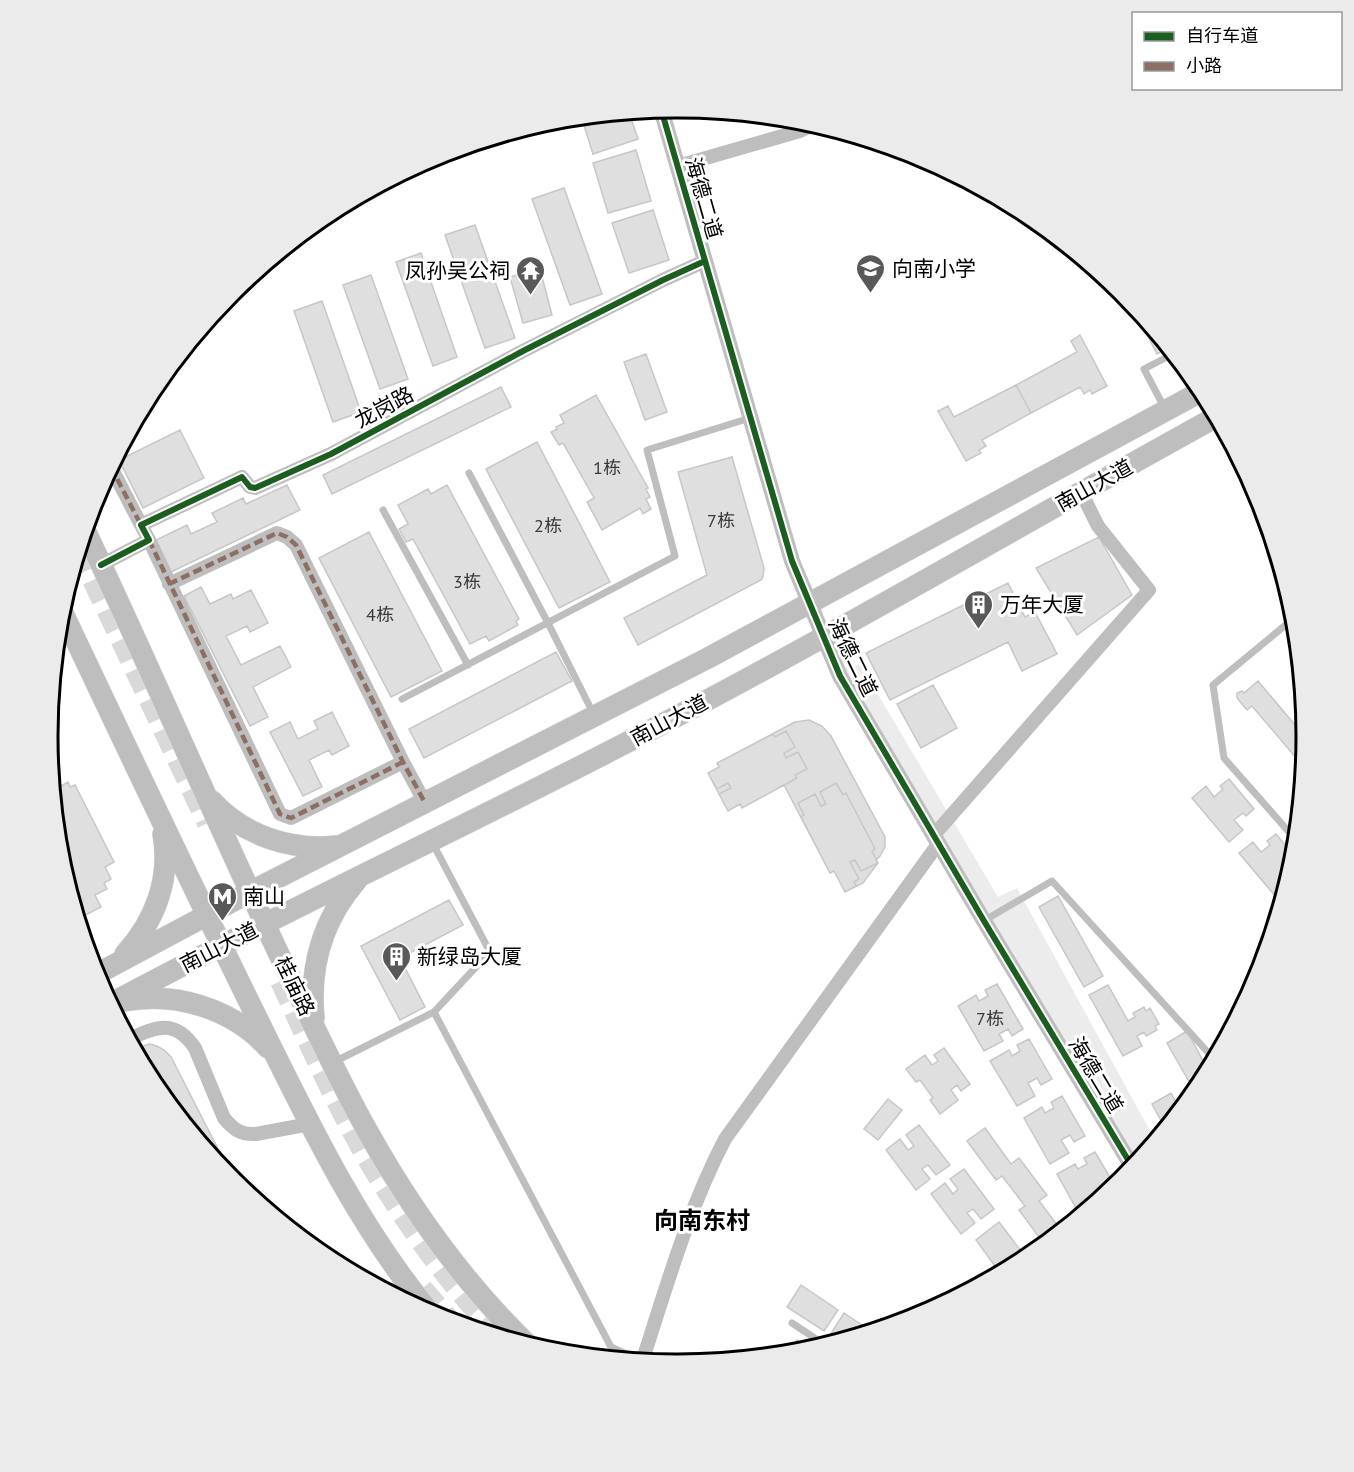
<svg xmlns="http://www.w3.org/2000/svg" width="1354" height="1472" viewBox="0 0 1354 1472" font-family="'PT Sans','Noto Sans SC',sans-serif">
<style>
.green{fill:#ececec}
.building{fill:#dfdfdf;stroke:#c7c7c7;stroke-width:1.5}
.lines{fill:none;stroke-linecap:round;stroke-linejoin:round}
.trunk-tunnel{stroke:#d9d9d9;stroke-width:22;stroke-dasharray:22 11;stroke-linecap:butt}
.primary-casing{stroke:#dbdbdb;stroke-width:22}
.service{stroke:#bebebe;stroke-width:7}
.minor{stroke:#bebebe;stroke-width:14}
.tertiary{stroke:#bebebe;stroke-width:16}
.primary{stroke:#bebebe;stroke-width:21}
.quiet{stroke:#8d6e63;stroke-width:4.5;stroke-dasharray:9 4.5;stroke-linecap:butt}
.cycleway-casing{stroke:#fff;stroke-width:10}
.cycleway{stroke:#1b5e20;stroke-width:6}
.labels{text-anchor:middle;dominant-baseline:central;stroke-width:6;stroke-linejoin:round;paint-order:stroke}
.number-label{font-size:18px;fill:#383838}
.street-label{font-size:21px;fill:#000;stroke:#fff}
.poi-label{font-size:21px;fill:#000;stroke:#fff;text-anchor:start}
.quarter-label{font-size:24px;font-weight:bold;fill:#000;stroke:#fff}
.rim{fill:none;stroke:#000;stroke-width:3}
</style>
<rect width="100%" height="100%" fill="#fff"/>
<path class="green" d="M860,664L998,897L1017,888L1155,1140L1138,1161L1013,959L845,668Z"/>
<path class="building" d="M629,112L638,139L593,154L581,116Z
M636,150L651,201L608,213L593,163Z
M564,188L602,294L570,305L532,199Z
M653,210L669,260L629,273L612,223Z
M475,225L515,338L485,348L445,235Z
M421,253L457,357L433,366L396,262Z
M540,269L552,315L523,323L510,277Z
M371,275L408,379L380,389L343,285Z
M322,301L361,412L333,422L294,311Z
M1130,301L1168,348L1157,354Z
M1080,335L1107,386L1092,394L1090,390L1084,394L1080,387L1031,413L1016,385L1077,352L1071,341Z
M646,354L667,412L645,420L624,362Z
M1016,385L1031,413L982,440L986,446L979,450L981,453L966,461L938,411L948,406L954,417Z
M501,387L511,407L332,494L323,475Z
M596,395L648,488L646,489L650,497L646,499L651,509L643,514L640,508L602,530L587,502L594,498L563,443L559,445L551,432L557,429L556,427L564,423L560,415Z
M180,430L204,478L143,508L119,460Z
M537,442L610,582L559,608L486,469Z
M732,457L764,568L763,577L761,580L638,645L624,618L707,575L678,472Z
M287,485L300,510L171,572L156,540L187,525L191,534L217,522L212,513L243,498L246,504Z
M447,485L519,619L516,621L518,625L489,641L486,636L470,644L413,539L406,542L399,529L408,524L398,505L428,489L431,494Z
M369,532L442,671L391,697L319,558Z
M1099,537L1132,595L1077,635L1036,568Z
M1008,583L1025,617L1035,612L1057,654L1022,671L1008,642L890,700L866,653Z
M201,587L210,604L231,594L233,599L251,590L268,623L250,632L247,626L226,636L241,665L280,646L291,667L253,687L268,717L250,726L184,596Z
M556,652L572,681L424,758L409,729Z
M1258,681L1306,738L1303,766L1252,706L1247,710L1237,698V693L1242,691L1244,693Z
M933,685L957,728L921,748L897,704Z
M332,712L349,746L332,755L329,750L309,760L322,787L303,796L270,732L290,722L298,739L318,729L314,721Z
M809,720L822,726L831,736L885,837V847L880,856L876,860L878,863L863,883L845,892L834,871L830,873L784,785L742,808L740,804L728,811L708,773L719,767L717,763L795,722Z
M786,731L795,747L784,753L786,758L798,752L807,769L795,775L797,778L784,785L742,808L740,804L728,811L719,794L731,788L728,783L717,789L708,773L719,767L717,763L773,734L775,737Z
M1229,779L1254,809L1246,816L1243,813L1234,820L1243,830L1229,842L1192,798L1206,786L1214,797L1223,789L1220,786Z
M68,782L70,787L75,785L114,862L105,867L111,879L104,883L107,889L95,895L101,907L78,919L60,858L54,796L56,794L54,790Z
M836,783L843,795L846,793L875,849L872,851L878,863L861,871L855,860L850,862L859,879L854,882L856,886L845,892L834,871L830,873L801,817L804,815L798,803L815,794L821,806L826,804L820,792Z
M1276,834L1294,856L1291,869L1290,868L1281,875L1287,882L1284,890L1276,897L1239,853L1253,842L1261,852L1270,845L1267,841Z
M1058,896L1103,976L1084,987L1039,907Z
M449,900L463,925L400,958L425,1007L400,1020L361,946Z
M997,984L1023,1029L1012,1036L1008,1029L999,1034L1003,1041L984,1051L958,1006L976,995L979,1001L988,996L985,990Z
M1108,985L1128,1021L1135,1017L1133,1013L1144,1007L1146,1011L1150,1008L1159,1024L1155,1026L1157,1030L1146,1036L1144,1032L1137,1036L1142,1046L1123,1056L1089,995Z
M1187,1031L1208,1070L1202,1081L1201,1079L1191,1085L1167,1043Z
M1029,1039L1052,1079L1041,1085L1037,1078L1028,1083L1035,1096L1017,1106L990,1061L1009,1050L1012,1056L1020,1051L1017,1045Z
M149,1044L157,1046L164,1050L171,1057L236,1184L154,1085L134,1049Z
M944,1048L970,1084L961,1091L957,1085L951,1090L958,1100L940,1114L930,1100L933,1098L920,1080L916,1082L906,1069L925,1055L932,1065L938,1061L934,1055Z
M1171,1093L1180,1110L1165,1128L1152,1104Z
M1062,1096L1085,1136L1074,1142L1070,1135L1061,1140L1069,1153L1050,1164L1024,1118L1042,1107L1045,1113L1054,1108L1051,1102Z
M888,1099L902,1110L878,1140L864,1129Z
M919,1125L950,1165L936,1175L928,1165L922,1169L930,1179L916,1190L886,1150L900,1139L908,1150L914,1146L906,1135Z
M985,1128L1011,1164L1019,1158L1047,1195L1039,1201L1061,1230L1044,1244L1019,1210L1025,1206L1002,1176L996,1180L967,1141Z
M1095,1152L1115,1186L1105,1195L1103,1191L1094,1197L1097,1201L1080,1215L1057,1174L1075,1164L1078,1169L1087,1164L1084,1158Z
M964,1169L994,1209L981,1219L973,1209L967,1213L975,1223L961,1234L931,1194L945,1183L953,1194L958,1189L950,1179Z
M999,1222L1027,1259L1000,1273L976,1240Z
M801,1285L838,1310L824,1331L787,1307Z
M844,1313L871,1331L839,1341L830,1335Z
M797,1340L811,1349L799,1353L788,1354Z"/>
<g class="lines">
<path class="trunk-tunnel" d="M79,550L208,823
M281,981C311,1046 340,1113 377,1174C413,1232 453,1289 502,1337
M422,1289L450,1321"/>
<defs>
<path id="primary" d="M85,530C154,676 217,824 286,969C313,1023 338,1079 368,1132C411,1209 464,1283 528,1345
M61,609C126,746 190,882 257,1018C308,1121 357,1225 431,1314
M212,801C243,835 290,851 336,846
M125,954C155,921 171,879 163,834
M95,975L250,892L708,658L1202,391
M124,1001C175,991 233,1009 268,1048
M110,1004C277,914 448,835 616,748C819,644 1016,527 1216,417
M314,1018C309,967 323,919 357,880"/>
</defs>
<use href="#primary" class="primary-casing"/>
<path class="service" d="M1164,407L1144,369L1173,354
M469,473L548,623L593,713
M383,510L468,665
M1294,618L1213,685L1224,758L1296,840
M402,699L675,556L647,450L750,418
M432,842L490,952L434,1012L611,1347L642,1361
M985,920L1052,881L1214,1059
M334,1062L434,1012
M792,1323L825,1345"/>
<path class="minor" d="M678,166L800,131L815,124
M111,467L141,525
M149,540L280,814L291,818L403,762
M101,565L149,540L141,525L242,477L250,487L255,488L331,454L523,351L663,280L705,261
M169,584L277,533L287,537L296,545L403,762L425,803
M933,836L1149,590L1098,526L1081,492
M129,1039C158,1026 175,1019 195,1048L224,1118C234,1130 241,1135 256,1134L310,1124
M642,1362C667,1285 688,1210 725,1139L938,844"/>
<path class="tertiary" d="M661,109L792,561L840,676L984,921L1133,1168"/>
<use href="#primary" class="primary"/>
<path class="quiet" d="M111,467L141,525
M149,540L280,814L291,818L403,762
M169,584L277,533L287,537L296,545L403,762L425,803"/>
<defs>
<path id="cycleway" d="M661,109L792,561L840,676L984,921L1133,1168
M101,565L149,540L141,525L242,477L250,487L255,488L331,454L523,351L663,280L705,261"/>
</defs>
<use href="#cycleway" class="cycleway-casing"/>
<use href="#cycleway" class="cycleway"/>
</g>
<defs>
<symbol id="school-pin" viewBox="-11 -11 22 30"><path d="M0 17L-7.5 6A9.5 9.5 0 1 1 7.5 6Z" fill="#595959" stroke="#fff"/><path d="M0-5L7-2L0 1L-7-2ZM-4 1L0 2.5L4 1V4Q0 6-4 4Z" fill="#fff"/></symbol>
<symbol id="temple-pin" viewBox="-11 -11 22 30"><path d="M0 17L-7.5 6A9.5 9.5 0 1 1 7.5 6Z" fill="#595959" stroke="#fff"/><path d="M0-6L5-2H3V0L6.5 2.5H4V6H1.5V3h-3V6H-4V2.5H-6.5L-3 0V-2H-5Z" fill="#fff"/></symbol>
<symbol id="building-pin" viewBox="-11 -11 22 30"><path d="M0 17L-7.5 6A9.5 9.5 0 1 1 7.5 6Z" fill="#595959" stroke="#fff"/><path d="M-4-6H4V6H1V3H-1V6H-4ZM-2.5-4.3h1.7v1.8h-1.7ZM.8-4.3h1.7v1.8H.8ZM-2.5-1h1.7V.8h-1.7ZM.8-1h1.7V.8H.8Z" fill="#fff"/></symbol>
<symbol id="metro-pin" viewBox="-11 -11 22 30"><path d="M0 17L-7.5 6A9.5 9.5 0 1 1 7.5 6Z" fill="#595959" stroke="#fff"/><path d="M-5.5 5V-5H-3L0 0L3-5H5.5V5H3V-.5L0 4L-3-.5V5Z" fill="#fff"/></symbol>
</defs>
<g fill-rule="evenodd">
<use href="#school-pin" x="854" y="252" width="33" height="45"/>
<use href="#temple-pin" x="514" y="254" width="33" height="45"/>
<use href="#building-pin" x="962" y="588" width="33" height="45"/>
<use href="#metro-pin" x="206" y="880" width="33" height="45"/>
<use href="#building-pin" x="380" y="940" width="33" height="45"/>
</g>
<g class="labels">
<g class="number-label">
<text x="607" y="467">1栋</text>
<text x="721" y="520">7栋</text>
<text x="548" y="525">2栋</text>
<text x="467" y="581">3栋</text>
<text x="380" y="614">4栋</text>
<text x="990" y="1018">7栋</text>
</g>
<g class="street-label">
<text transform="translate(704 198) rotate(74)">海德二道</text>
<text transform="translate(384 407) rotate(-28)">龙岗路</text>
<text transform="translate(1094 485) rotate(-29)">南山大道</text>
<text transform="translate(853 657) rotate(64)">海德二道</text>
<text transform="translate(669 720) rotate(-28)">南山大道</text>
<text transform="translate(219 947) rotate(-27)">南山大道</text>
<text transform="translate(295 986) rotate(64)">桂庙路</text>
<text transform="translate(1096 1075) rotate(59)">海德二道</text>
</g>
<g class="poi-label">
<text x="892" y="268">向南小学</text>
<text x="510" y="270" text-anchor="end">凤孙吴公祠</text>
<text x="1000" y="604">万年大厦</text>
<text x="243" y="896">南山</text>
<text x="417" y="956">新绿岛大厦</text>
</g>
<g class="quarter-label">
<text x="702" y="1220">向南东村</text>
</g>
</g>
<path d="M0 0H1354V1472H0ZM676 118H678A618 618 0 0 1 1296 736V736A618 618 0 0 1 678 1354H676A618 618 0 0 1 58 736V736A618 618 0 0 1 676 118Z" fill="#ebebeb" fill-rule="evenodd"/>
<path class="rim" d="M676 118H678A618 618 0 0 1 1296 736V736A618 618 0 0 1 678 1354H676A618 618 0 0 1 58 736V736A618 618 0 0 1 676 118Z"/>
<rect x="1132" y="12" width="210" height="78" fill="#ffffff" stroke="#999999" stroke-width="1.5"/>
<rect x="1144" y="32" width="30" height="9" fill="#1b5e20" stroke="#999999" stroke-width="1.5"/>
<text x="1186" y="42" font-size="18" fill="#000000">自行车道</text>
<rect x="1144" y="62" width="30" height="9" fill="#8d6e63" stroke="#999999" stroke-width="1.5"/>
<text x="1186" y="72" font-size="18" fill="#000000">小路</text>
</svg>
